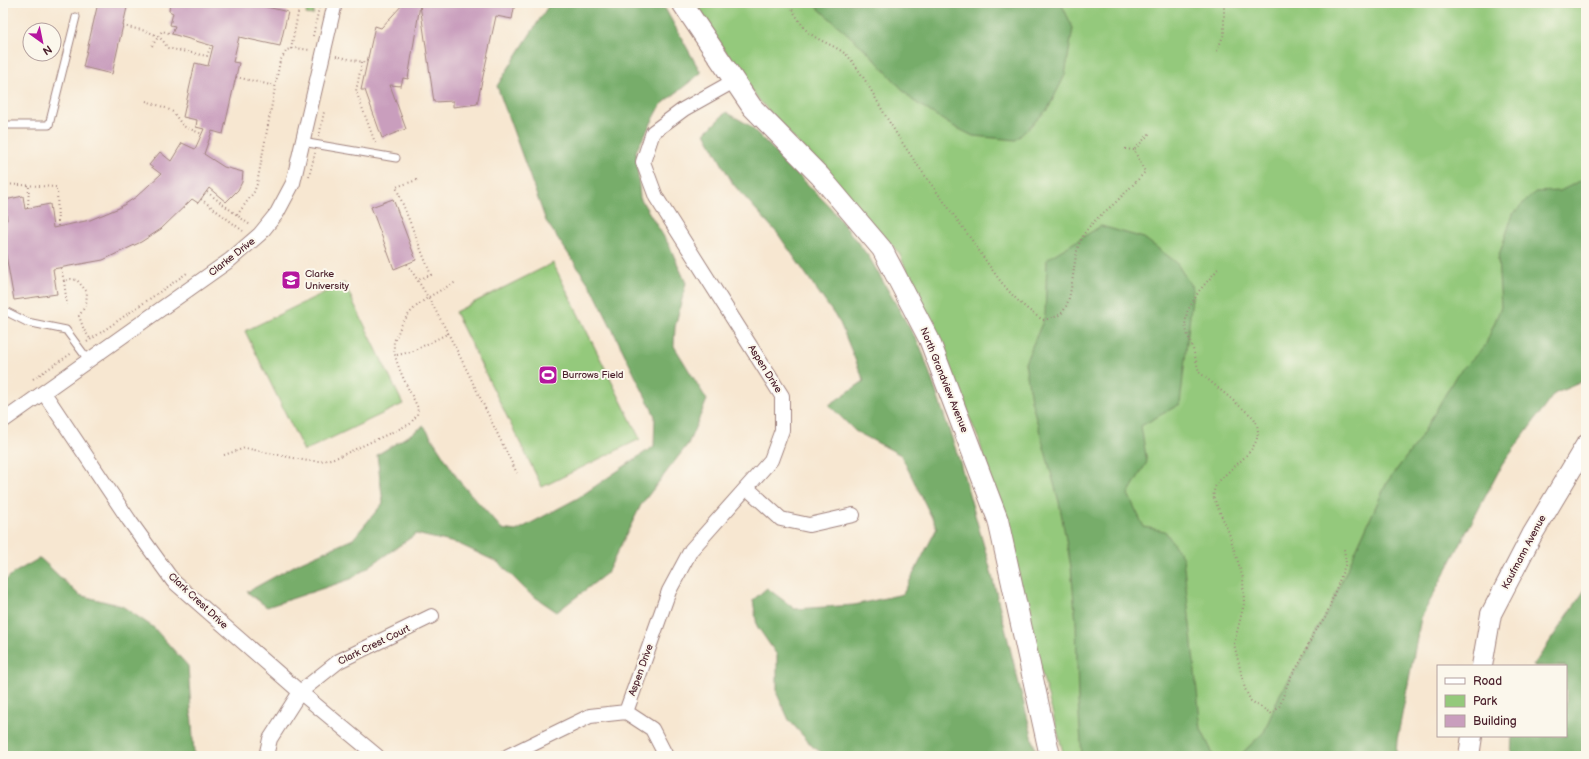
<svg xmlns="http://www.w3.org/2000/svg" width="1589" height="759" viewBox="0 0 1589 759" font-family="'Balsamiq Sans',sans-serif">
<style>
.green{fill:#94c97b;stroke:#6f7453}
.forest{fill:#77ad6b;stroke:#60664b}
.building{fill:#c99ebd}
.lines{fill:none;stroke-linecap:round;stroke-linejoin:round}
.lane-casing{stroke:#a0837e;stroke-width:9}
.street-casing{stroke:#a0837e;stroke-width:16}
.secondary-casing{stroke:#a0837e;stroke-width:22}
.path{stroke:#a0837e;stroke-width:2;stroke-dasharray:1 3;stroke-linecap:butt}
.lane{stroke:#fff;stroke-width:7}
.street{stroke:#fff;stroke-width:14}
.secondary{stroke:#fff;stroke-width:20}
.labels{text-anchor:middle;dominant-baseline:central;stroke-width:4;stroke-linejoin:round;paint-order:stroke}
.street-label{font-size:10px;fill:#4a1f2b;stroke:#fbf7ec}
.poi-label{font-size:10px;fill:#4a1f2b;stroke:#fbf7ec;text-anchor:start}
</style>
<rect width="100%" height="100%" fill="#fbf7ec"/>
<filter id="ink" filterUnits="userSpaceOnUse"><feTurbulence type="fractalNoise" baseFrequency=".025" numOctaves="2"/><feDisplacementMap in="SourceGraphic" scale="8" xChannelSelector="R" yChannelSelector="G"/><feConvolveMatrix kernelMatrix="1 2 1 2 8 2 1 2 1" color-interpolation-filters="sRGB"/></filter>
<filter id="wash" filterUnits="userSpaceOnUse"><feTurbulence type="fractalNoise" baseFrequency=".012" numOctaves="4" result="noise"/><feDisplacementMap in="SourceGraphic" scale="16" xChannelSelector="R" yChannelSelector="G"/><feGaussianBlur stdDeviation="0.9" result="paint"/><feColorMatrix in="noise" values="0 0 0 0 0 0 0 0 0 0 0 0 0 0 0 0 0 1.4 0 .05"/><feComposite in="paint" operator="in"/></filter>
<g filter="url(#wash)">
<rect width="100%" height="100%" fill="#f7e7d1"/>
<path class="green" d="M308,3H316L313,15L306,14Z
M692,3H1586V251L1394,665L1389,756H1082L1081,753L1076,756H1064L979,440L899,253L758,99Z
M553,263L640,439L542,487L455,312Z
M344,283L403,404L304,451L245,331Z"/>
<path class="forest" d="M550,3H662L701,73L661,105L636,151L640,198L669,245L686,283L675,327L674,346L707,400L688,444L641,505L607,573L557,612L529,593L499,563L459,544L416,534L351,579L267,607L247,592L301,562L353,539L383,503L377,455L424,426L460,482L502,529L516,531L578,498L654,446L655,416L593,290L546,221L497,86Z
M812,3H1061L1073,28L1065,75L1048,109L1016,140L973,136L949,124L912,100L867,51Z
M726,112L749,125L830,207L869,257L921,348L959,459L988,560L1037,756H827L813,747L789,720L777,694V655L757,626L753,600L767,588L795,609L854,605L903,594L937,528L901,455L855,431L829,405L864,381L840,323L778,234L733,184L705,133Z
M1586,178V380L1554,394L1502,465L1421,618L1397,740L1396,756H1239L1264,732L1280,694L1308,650L1328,611L1387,482L1419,440L1457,374L1485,346L1501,307L1498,258L1513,214L1535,192L1560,191Z
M1101,226L1144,238L1176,262L1193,289L1180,404L1141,426L1147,462L1128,494L1144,527L1165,531L1183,558L1201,729L1214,756H1082L1078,702L1076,623L1071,567L1059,502L1031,400L1025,363L1045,316L1047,259Z
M40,558L79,595L122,606L153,627L188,666L194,753L191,756H3V583L12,574Z
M1586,588V756H1511L1512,736H1566V666H1533Z"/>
<g id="blocks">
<path class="building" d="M98,3H128L112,74L83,67Z
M170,3H250L288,12L280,46L239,37L233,62L239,63L223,134L212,131L204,154L224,167L243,172L242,182L238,190L226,202L209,188L198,203L192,199L161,229L141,242L103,260L53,269L57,294L14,300L3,238V233L6,232L4,221L7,220L5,200L23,196L25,209L50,204L53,228L90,220L119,208L136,197L161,174L149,165L160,152L171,161L182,143L195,149L204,129L196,127L197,120L183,117L195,63L208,66L213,46L172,34L175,26L170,25L173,13L169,11Z
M404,3H515L512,19L496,16L477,104L453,107V101L434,102L420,5L408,79L403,78L401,86L390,85L406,129L382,138L365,90H361L375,26L381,28Z
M393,199L416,260L394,269L371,207Z"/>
</g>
</g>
<g filter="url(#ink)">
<use href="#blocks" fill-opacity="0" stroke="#a0837e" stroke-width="1"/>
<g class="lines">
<defs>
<path id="lane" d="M3,125H49L76,17
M302,142L396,158
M3,310L27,322L66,330L89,361"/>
<path id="street" d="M44,393L129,520L173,581L300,692L377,756
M3,421L230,260L260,234L277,213L293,183L335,3
M747,488L781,519L809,525L853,515
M626,712L669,591L691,550L771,460L782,430V396L656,197L643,162L653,132L684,109L734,81
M266,756L270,739L300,692L339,661L432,616
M508,756L590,716L626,712L652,729L666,756"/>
<path id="secondary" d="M682,3L752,107L820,176L882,249L929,339L998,520L1050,756
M1482,666L1491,614L1532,535L1586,445
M1469,756L1472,736"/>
</defs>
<use href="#lane" class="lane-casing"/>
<use href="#street" class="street-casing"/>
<use href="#secondary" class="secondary-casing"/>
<path class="path" d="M788,3C794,12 800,23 807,31C821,44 840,45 852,61C868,82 879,106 893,128C917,167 945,202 971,239C994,272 1008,298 1043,320C1051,318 1060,317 1064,310C1073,296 1073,263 1078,247C1085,226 1099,217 1115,203C1125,193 1135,183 1145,172L1134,150L1150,133
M123,26C139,30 161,31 167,48L207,56L211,45
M313,36L320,3
M152,46L162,31L172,34
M291,49L300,3
M1217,51L1224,34V3
M336,56L367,63
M362,62L356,91L376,145
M236,77L275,86
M146,101L166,108L173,112L183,126L202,134
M319,137L324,112
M1125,149L1134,150
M309,177L315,153
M417,180L396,187L431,275L417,280
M3,184L57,187L58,227
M207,192L250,225
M201,199L243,231
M28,208L29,186
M237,215L254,192L257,184L280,61L287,50L295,48L310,50
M407,264C451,329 481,403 517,473
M61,268L64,281L71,279L77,280L87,292L86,305L79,316L84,330L91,340
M1218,269L1199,291L1187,312L1185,325L1188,336L1192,345L1199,372L1254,418C1271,449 1227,466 1215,487C1214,490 1214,493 1213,496L1229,533L1243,578L1244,604L1234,644L1245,689L1251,701L1272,714L1279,707L1290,678L1301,661L1313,634L1325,618L1346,563L1344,549
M64,281L67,305
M87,342L187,273
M397,355L411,352L449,333
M33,379L72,353
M224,455L245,448L308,461H323L338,457L410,424L417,415L418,408C410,391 392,361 394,342C395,338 398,334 399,330C410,305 433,294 456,282"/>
<use href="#lane" class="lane"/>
<use href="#street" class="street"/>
<use href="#secondary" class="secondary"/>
</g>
</g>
<defs>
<symbol id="university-square" viewBox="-11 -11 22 22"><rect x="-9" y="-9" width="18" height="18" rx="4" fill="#b5179e" stroke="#fbf7ec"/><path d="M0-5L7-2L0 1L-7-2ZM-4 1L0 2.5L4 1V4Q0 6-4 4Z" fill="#fff"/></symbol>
<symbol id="stadium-square" viewBox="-11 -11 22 22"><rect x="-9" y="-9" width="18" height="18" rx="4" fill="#b5179e" stroke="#fbf7ec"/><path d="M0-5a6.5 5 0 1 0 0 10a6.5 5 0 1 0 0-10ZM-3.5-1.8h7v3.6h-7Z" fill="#fff"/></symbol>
</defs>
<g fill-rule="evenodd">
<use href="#university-square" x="280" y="269" width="22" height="22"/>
<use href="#stadium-square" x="537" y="364" width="22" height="22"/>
</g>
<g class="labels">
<g class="street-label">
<text transform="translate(232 257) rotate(-38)">Clarke Drive</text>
<text transform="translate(765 369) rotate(58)">Aspen Drive</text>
<text transform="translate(944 380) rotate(68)">North Grandview Avenue</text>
<text transform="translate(1524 552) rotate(-62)">Kaufmann Avenue</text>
<text transform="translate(198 601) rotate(43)">Clark Crest Drive</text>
<text transform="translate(374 645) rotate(-26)">Clark Crest Court</text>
<text transform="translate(641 670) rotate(-70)">Aspen Drive</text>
</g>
<g class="poi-label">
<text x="305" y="274">Clarke<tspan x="305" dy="12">University</tspan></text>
<text x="562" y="375">Burrows Field</text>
</g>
</g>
<rect width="1589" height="759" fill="none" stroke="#fbf7ec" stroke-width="16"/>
<rect x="1437" y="665" width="130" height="72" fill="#fbf7ec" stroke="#b4a19f"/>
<rect x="1445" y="678" width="20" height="6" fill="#ffffff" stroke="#b4a19f"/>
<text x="1473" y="685" font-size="12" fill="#4a1f2b">Road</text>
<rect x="1445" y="695" width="20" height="12" fill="#94c97b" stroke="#b4a19f"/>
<text x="1473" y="705" font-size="12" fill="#4a1f2b">Park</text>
<rect x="1445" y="715" width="20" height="12" fill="#c99ebd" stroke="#b4a19f"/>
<text x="1473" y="725" font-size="12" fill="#4a1f2b">Building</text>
<g transform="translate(42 42) rotate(147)"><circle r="19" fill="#fbf7ec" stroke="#b4a19f"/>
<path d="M0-3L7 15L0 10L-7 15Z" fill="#b5179e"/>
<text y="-6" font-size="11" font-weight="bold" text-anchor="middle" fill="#4a1f2b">N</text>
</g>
</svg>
